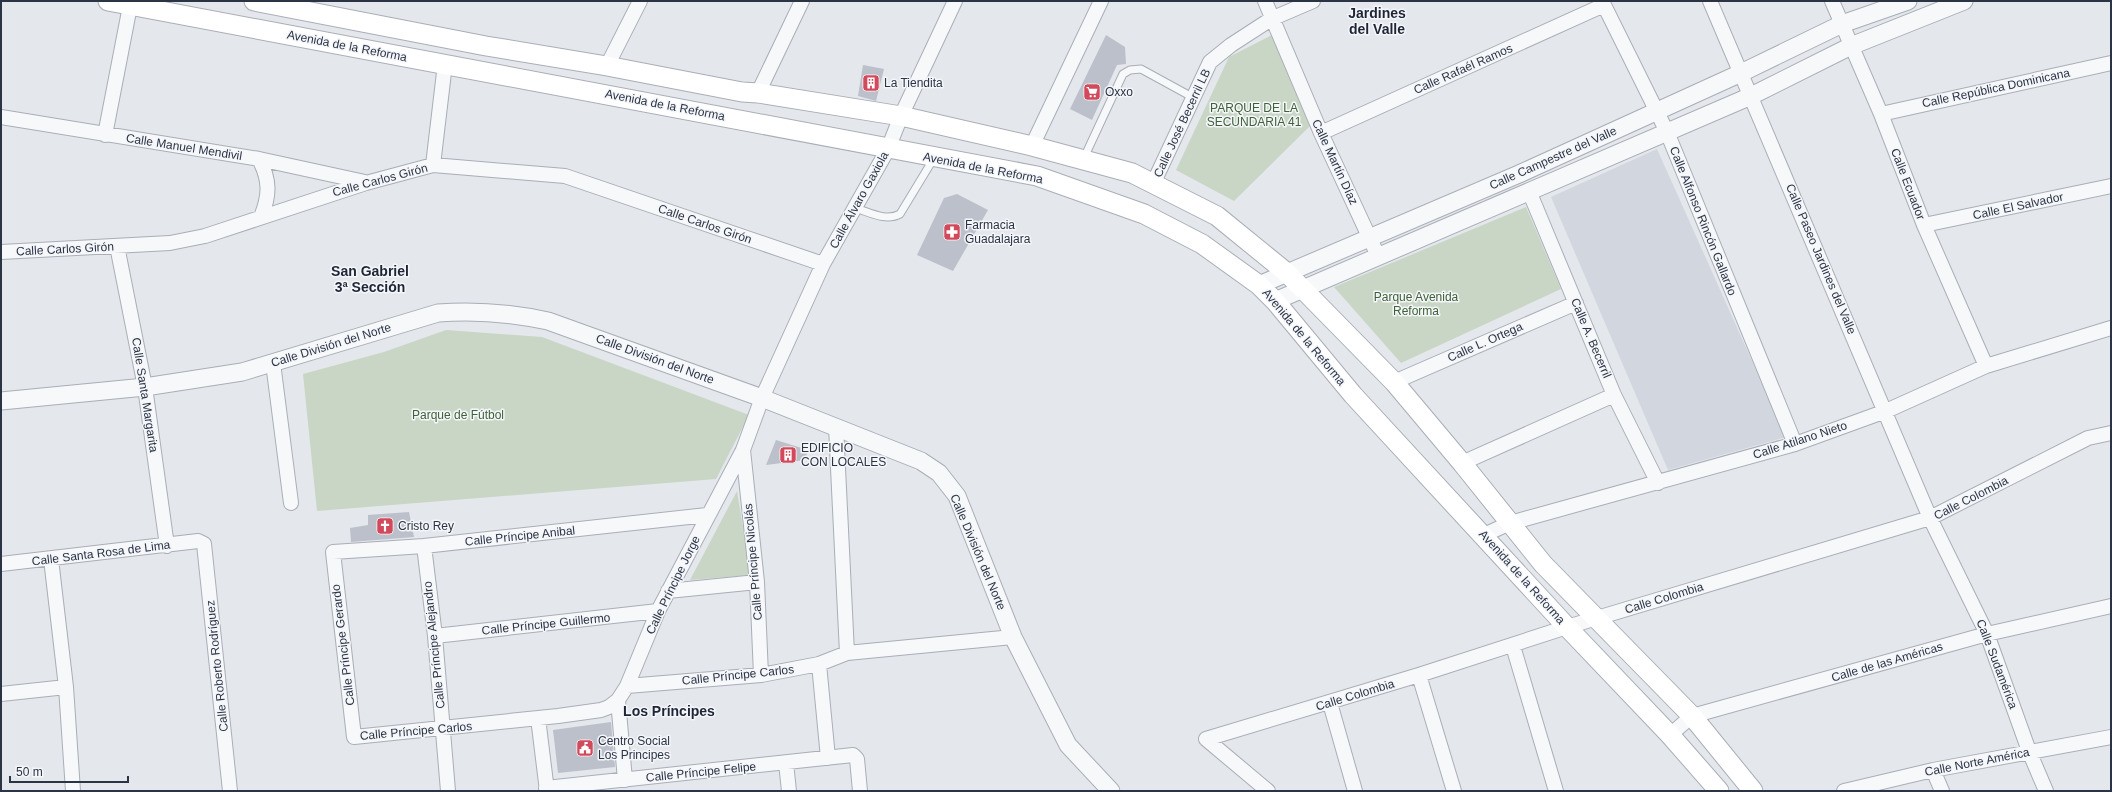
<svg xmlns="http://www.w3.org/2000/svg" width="2112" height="792" viewBox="0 0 2112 792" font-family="Arial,sans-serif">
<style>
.built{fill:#d2d6de}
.green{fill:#c9d6c5}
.building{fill:#bbc0ca}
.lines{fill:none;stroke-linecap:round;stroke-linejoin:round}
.service-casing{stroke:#a9aeb7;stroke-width:9}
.minor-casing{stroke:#a9aeb7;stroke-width:16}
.tertiary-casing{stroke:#a9aeb7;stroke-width:19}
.secondary-casing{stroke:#a9aeb7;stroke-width:21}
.service{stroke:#f7f8fa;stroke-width:7}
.minor{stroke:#f7f8fa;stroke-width:14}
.tertiary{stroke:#f7f8fa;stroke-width:17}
.secondary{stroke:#fff;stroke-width:19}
.labels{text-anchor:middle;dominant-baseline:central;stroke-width:3;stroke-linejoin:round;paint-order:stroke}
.street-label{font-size:12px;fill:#2b3445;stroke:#f4f6f9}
.poi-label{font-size:12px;fill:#2b3445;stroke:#f4f6f9;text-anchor:start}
.park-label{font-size:12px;fill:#3f6138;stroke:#f4f6f9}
.quarter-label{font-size:14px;font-weight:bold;fill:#1d2536;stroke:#f4f6f9}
</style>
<rect width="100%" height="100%" fill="#e4e7ec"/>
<path class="built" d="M1657,149L1786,437L1668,470L1551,197Z"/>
<path class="green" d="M1272,35L1310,126L1234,201L1176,170L1229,57Z
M1526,207L1561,289L1401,363L1334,287Z
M446,330L542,337L749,415L716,479L317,511L303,374L384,352Z
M737,491L751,575L690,580Z"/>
<path class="building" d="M1106,35L1125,47L1126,64L1117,65L1092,120L1070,109Z
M863,65L884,69L876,101L858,96Z
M957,194L988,210L953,271L917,255L944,198Z
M776,440L808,450L805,460L766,465Z
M409,512L414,537L351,542L350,528L368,525V515Z
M611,722L615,767L558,773L553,730Z"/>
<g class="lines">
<defs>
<path id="service" d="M1083,160L1123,74L1130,70L1141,69L1194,98
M855,208C869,212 886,222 900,214L934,158"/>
<path id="minor" d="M1265,1L1321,133L1378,256
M1602,1L1667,132L1795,444
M1710,1L1930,518L1987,634L2029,751L2046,791
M1832,1L1881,114L1924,225L1986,366
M607,66L640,1
M758,93L802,1
M1881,114L2111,63
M1,117L259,159L365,182
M1321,133L1604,5
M105,135L131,1
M1032,146L1101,1
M259,159C270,180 270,195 261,217
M433,165L445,64
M1153,184L1210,62L1231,45L1271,19L1313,1
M1529,191L1614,395L1658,483
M1924,225L2111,186
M117,246L145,387L167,546
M1,252L170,243L205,236L366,183L433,165L565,176L823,264
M273,363L291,503
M1394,382L1576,303
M836,427L847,653
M743,450L757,582L761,675
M1462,463L1614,395
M1484,535L1510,523L1795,444L1886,411L1986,366L2111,328
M424,546L435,636L448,791
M51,559L66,687L73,791
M1,564L198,541L204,544L230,791
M668,591L757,582
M435,636L658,611
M1513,646L1556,791
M819,664L828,758
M1419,675L1454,791
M627,686L761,675L819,664L847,653L1013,637
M1,694L66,687
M618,700L609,707L601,710L558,716L354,737L333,552L424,546L707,515
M1330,703L1355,791
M538,718L547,791
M1670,735L1692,716L1987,634L2111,606
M1206,739L1419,675L1567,627L1930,518L2088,438L2111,433
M1206,739L1268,791
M786,763L789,791
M1933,770L1942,791
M625,780L618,700L627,686L658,611L743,450L762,398L823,264L888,149L901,116L955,1
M546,788L853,755L857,759L860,791
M1844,791L1933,770L2111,737"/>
<path id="tertiary" d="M1259,285L1519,174L1741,73L1842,24L1908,1
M1275,301L1751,96L1851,46L1964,1
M1,401L145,387L242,372L438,313C476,310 511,313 548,321L762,398L921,461L939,473L957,496L1013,637L1068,745L1111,791"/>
<path id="secondary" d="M108,1L1037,176L1144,214L1202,244L1259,285L1275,301L1353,395L1567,627L1670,735L1719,791
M254,1L486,46L607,66L742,92L758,93L901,116L1032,146L1132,173L1217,216L1287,273L1394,382L1462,463L1543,564L1692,716L1753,791"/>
</defs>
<use href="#service" class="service-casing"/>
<use href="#minor" class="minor-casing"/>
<use href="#tertiary" class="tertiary-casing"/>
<use href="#secondary" class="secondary-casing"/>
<use href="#service" class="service"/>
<use href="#minor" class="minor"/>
<use href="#tertiary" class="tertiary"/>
<use href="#secondary" class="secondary"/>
</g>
<defs>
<symbol id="building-square" viewBox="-11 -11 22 22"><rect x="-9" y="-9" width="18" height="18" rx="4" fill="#d1495b" stroke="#f4f6f9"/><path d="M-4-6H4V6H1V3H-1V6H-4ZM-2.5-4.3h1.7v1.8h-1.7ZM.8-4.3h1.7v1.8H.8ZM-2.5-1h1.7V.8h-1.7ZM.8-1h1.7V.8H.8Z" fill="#fff"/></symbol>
<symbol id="supermarket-square" viewBox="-11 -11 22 22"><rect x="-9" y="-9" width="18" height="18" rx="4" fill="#d1495b" stroke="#f4f6f9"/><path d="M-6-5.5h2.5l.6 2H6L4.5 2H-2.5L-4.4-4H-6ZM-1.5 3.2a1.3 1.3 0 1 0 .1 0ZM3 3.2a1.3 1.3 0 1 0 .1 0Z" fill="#fff"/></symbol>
<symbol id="pharmacy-square" viewBox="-11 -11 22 22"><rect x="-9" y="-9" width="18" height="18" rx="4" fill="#d1495b" stroke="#f4f6f9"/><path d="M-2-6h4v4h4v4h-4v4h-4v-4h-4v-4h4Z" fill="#fff"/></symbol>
<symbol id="church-square" viewBox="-11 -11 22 22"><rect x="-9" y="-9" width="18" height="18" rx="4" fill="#d1495b" stroke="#f4f6f9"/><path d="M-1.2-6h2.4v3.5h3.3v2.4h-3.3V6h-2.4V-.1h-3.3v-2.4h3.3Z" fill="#fff"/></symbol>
<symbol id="civic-square" viewBox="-11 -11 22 22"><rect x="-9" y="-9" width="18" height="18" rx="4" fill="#d1495b" stroke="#f4f6f9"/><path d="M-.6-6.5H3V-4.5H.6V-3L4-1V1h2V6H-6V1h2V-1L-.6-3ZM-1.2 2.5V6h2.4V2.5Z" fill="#fff"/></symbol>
</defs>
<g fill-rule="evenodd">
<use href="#building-square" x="861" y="73" width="20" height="20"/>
<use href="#supermarket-square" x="1082" y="82" width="20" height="20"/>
<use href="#pharmacy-square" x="942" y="222" width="20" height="20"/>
<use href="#building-square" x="778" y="445" width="20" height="20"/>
<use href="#church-square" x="375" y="516" width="20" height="20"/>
<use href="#civic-square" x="575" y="738" width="20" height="20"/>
</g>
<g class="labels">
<g class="street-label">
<text transform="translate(347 46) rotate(11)">Avenida de la Reforma</text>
<text transform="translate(1463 69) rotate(-24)">Calle Rafaél Ramos</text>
<text transform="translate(1996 88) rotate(-12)">Calle República Dominicana</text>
<text transform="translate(665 105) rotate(11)">Avenida de la Reforma</text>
<text transform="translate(1182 123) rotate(-65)">Calle José Becerril LB</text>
<text transform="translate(184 147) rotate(9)">Calle Manuel Mendivil</text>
<text transform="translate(1553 158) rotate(-24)">Calle Campestre del Valle</text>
<text transform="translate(1335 162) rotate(65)">Calle Martín Díaz</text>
<text transform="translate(983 168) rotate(11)">Avenida de la Reforma</text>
<text transform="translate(380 180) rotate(-15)">Calle Carlos Girón</text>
<text transform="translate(1908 184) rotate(69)">Calle Ecuador</text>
<text transform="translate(859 200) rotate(-61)">Calle Álvaro Gaxiola</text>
<text transform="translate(2018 206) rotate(-12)">Calle El Salvador</text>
<text transform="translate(1703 221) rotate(68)">Calle Alfonso Rincón Gallardo</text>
<text transform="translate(705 224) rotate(19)">Calle Carlos Girón</text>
<text transform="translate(65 249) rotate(-3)">Calle Carlos Girón</text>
<text transform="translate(1821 259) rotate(67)">Calle Paseo Jardines del Valle</text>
<text transform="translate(1304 337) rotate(50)">Avenida de la Reforma</text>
<text transform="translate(1591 338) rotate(67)">Calle A. Becerril</text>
<text transform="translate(1485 342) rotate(-24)">Calle L. Ortega</text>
<text transform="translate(331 345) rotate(-17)">Calle División del Norte</text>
<text transform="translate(655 359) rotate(20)">Calle División del Norte</text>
<text transform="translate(145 395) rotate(81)">Calle Santa Margarita</text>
<text transform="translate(1800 440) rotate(-18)">Calle Atilano Nieto</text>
<text transform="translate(1971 498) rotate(-27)">Calle Colombia</text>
<text transform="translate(520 536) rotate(-6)">Calle Príncipe Anibal</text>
<text transform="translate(978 552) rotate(67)">Calle División del Norte</text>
<text transform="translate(101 553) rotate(-7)">Calle Santa Rosa de Lima</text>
<text transform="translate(753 562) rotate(-95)">Calle Príncipe Nicolás</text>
<text transform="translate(1522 577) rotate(48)">Avenida de la Reforma</text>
<text transform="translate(673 585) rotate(-64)">Calle Príncipe Jorge</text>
<text transform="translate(1664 598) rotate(-17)">Calle Colombia</text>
<text transform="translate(546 624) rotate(-6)">Calle Príncipe Guillermo</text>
<text transform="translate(343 645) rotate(-97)">Calle Príncipe Gerardo</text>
<text transform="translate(434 645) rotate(-96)">Calle Príncipe Alejandro</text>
<text transform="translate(1887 662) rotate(-16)">Calle de las Américas</text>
<text transform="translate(1997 664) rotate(69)">Calle Sudamérica</text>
<text transform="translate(217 666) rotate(-96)">Calle Roberto Rodríguez</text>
<text transform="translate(738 675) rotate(-6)">Calle Príncipe Carlos</text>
<text transform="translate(1355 695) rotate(-17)">Calle Colombia</text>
<text transform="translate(416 731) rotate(-5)">Calle Príncipe Carlos</text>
<text transform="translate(1977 762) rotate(-11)">Calle Norte América</text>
<text transform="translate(701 772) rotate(-6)">Calle Príncipe Felipe</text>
</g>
<g class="poi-label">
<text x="884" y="83">La Tiendita</text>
<text x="1105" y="92">Oxxo</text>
<text x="965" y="225">Farmacia<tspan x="965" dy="14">Guadalajara</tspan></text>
<text x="801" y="448">EDIFICIO<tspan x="801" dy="14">CON LOCALES</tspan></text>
<text x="398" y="526">Cristo Rey</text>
<text x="598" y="741">Centro Social<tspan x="598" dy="14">Los Principes</tspan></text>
</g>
<g class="park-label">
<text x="1254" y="108">PARQUE DE LA<tspan x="1254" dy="14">SECUNDARIA 41</tspan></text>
<text x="1416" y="297">Parque Avenida<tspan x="1416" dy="14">Reforma</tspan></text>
<text x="458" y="415">Parque de Fútbol</text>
</g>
<g class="quarter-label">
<text x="1377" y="13">Jardines<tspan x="1377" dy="16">del Valle</tspan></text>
<text x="370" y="271">San Gabriel<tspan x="370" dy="16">3ª Sección</tspan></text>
<text x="669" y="711">Los Príncipes</text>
</g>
</g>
<rect width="2112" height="792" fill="none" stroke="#2b3445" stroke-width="4"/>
<path d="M10 776v6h118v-6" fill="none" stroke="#2b3445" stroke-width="2"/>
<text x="16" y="776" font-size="12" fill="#2b3445" stroke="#f4f6f9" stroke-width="3" paint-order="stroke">50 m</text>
</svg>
